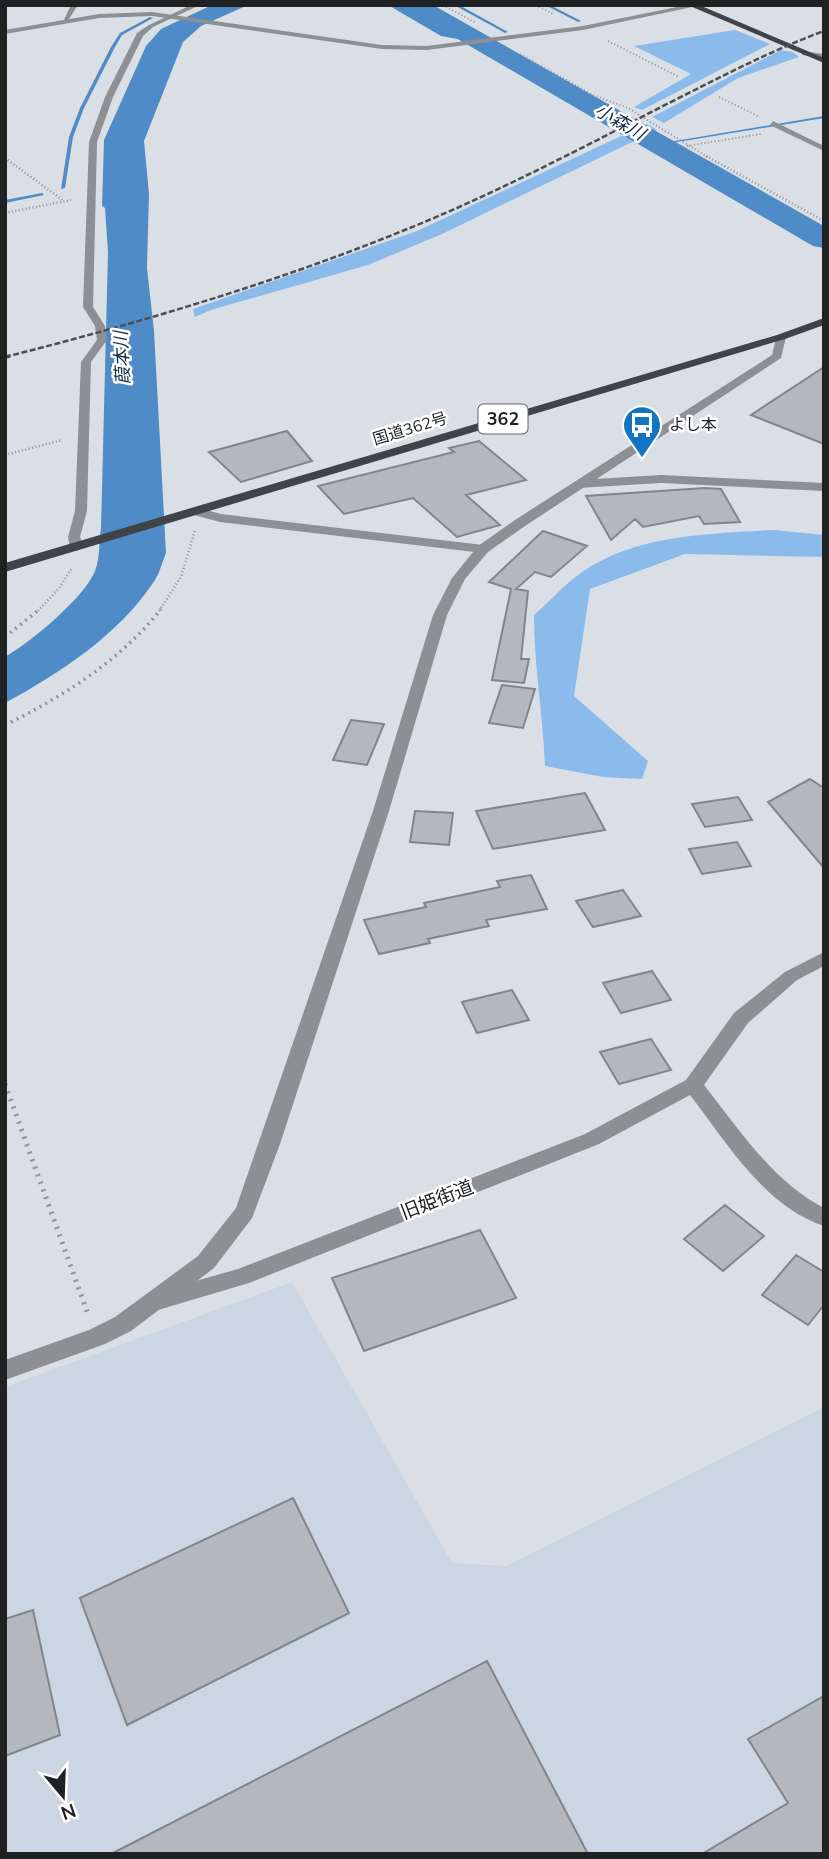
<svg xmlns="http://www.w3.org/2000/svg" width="829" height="1859" viewBox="0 0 829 1859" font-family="'Nunito Sans','Noto Sans JP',sans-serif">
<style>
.built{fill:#cbd6e2}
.green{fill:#8abbeb}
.water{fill:#4f8cc7}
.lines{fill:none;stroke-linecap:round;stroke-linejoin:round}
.stream{fill:#4f8cc7;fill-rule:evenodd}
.river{fill:#4f8cc7;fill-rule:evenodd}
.building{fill:#b2b8bd;stroke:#81868b;stroke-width:2}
.path-far3{stroke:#8f9397;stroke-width:2;stroke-dasharray:1 2.5;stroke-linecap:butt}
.path-far2{stroke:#8f9397;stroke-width:2.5;stroke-dasharray:1 2.5;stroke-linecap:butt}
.path-far1{stroke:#8f9397;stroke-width:3.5;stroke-dasharray:2 4.5;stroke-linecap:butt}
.path{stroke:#8f9397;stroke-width:5;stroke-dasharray:2 6;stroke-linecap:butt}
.minor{fill:#8d8f92;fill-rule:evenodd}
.tertiary{fill:#8d8f92;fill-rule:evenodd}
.trunk{fill:#404448;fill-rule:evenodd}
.rail-far1{stroke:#4c4e51;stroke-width:2.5;stroke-dasharray:6 2.5;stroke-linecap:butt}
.rail{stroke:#4c4e51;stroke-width:3.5;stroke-dasharray:10 5;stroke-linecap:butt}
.labels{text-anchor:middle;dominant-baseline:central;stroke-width:5;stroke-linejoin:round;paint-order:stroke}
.far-poi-label{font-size:16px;fill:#1f2123;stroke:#fff;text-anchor:start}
.far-street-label{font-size:16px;fill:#1f2123;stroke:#fff}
.far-water-label{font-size:18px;font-style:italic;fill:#132d46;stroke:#fff}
.shield{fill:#fff;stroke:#626465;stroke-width:2}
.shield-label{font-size:18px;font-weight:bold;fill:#1f2123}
.street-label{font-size:19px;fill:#1f2123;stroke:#fff}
</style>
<rect width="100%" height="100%" fill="#dadfe5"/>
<path class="built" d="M292,1282L452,1563L506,1566L824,1407V1854H5V1387Z"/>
<path class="green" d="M735,30L770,44L642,110L634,107L691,74L634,46Z
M781,50L793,52L799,57L738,78L664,123L652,117Z
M647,124L657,130L442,234L368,265L211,310L195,317L193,309L417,231Z
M774,530L824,535V557L685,554L590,589L574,696L648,761L642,779L603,777L545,766C543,715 534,666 534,615C550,601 565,584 582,572C638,534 709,534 774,530Z"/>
<path class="water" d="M212,5H248L201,26L183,42L144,141L149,194L147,268L154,331L166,553C162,563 159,575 153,583C117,636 60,673 5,703V657C31,642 84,598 95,571C100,559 99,541 101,528L108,252L105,208L102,206L104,140L146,46L161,29Z
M388,5H424L459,24L503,55L584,96C594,105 611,109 619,121L606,120L484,51L458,39L441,36Z"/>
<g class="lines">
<path class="stream" d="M454,5H459L508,32L505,33Z
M545,5H550L581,21L578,22Z
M150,17L153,18L122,35L115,47L84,108L73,137L65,188L61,189L69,137L80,108L111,47L120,33Z
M824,116V118L659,145L657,144Z
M42,193L44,195L5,203V200Z"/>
<path class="river" d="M405,5H433L824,226V248L813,246L408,10Z"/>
</g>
<path class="building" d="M824,367V444L751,415Z
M287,431L312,461L241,482L209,452Z
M479,441L526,480L466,495L500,525L457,537L413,498L344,514L318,486L454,452L449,448Z
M705,488L721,489L740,522L704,524L699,516L643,527L635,519L611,540L586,496Z
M543,531L587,546L551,577L535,572L516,589L528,591L521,659H529L524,683L492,680L511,589L489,582Z
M502,685L535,689L523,728L489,723Z
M351,720L384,724L367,765L333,760Z
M810,779L824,788V868L768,802Z
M585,793L605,830L493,849L476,811Z
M738,797L752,820L705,827L692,804Z
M415,811L453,813L449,845L410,842Z
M737,842L751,866L702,874L689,849Z
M531,875L547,909L486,920L489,926L428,939L430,943L379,954L364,920L426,907L424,903L500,887L497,881Z
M623,890L641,916L593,927L576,901Z
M652,971L671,1000L621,1013L603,983Z
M512,990L529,1020L477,1033L462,1002Z
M651,1039L671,1070L619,1084L600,1052Z
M725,1205L764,1236L723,1271L684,1239Z
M480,1230L516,1298L364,1351L332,1278Z
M796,1255L824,1272V1305L808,1325L762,1295Z
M293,1498L349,1613L127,1725L80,1598Z
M33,1610L60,1735L5,1756V1619Z
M487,1661L588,1854H111Z
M824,1696V1854H702L788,1803L748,1739Z"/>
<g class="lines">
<path class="path-far3" d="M443,5L476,23
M536,5L553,14
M608,41L679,77
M520,54L593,95L628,108L709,158
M719,97L760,117
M687,146L761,134"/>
<path class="path-far2" d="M706,156L824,221
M5,158L64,201
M5,213L71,200
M5,455L62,440
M38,611L59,588L72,568
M159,611L181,577L195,530"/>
<path class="path-far1" d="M5,637L40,609
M5,725C64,696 120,661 161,609"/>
<path class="path" d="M5,1084L88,1314"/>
<path class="minor" d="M71,5H78L67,22H63Z
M191,5H200L153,27L143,36L113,97L97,142L93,307L105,326L107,340L91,362L87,511L80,537L84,547L77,551L70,547L68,537L75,511L81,362L97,340L95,326L83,307L89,142L105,97L137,33L149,25Z
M802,51L824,54V58L802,55Z
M773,121L824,146V151L770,125Z
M661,475L824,483V491L661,483L578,488L572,484L578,480Z
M198,508L221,514L483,545L490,549L483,553L220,522L194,515V509Z
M824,952V966L797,980L748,1023L704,1085C739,1129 772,1181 824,1208V1226C764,1206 727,1143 690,1095L599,1144L249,1283L158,1310L150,1308L147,1301L150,1294L238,1269L585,1134L686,1080L734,1013L785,972Z"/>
<path class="tertiary" d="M687,5L697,6L583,30L427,50L382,49L152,16L99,18L5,34V30L99,14L152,12L382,45L427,46L583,26Z
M777,335L786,337L781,358L525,526L488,552L465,579L447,615L389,811L280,1144L252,1218L214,1268L131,1331L105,1344L5,1380V1360L89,1330L115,1317L198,1256L236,1208L373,811L433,615L452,578L478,546L515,520L772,355Z"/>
<path class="trunk" d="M699,5L824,58V63L690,6Z
M824,318V325L785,339L5,572V563L777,335Z"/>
<path class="rail-far1" d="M5,357C159,318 311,272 457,208C526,177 594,142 661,107C715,80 767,52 824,31"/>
<path class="rail" d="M5,357L10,356"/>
</g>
<defs>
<symbol id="bus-pin" viewBox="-11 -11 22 30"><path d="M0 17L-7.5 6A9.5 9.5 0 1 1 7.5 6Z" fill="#1375c1" stroke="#fff"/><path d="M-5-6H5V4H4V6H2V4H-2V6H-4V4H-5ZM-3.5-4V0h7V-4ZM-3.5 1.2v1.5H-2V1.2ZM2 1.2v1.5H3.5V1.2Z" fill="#fff"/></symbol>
</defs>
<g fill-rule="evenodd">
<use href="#bus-pin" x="620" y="403" width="44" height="60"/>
</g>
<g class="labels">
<g class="far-poi-label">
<text x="669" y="425">よし本</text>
</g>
<g class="far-street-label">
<text transform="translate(410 429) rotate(-17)">国道362号</text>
</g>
<g class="far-water-label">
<text transform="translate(620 122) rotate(30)">小森川</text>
<text transform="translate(122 358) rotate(-93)">葭本川</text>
</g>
<rect class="shield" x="478.5" y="404.5" width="49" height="29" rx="5"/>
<g class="shield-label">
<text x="503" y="419">362</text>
</g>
<g class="street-label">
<text transform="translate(437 1200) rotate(-21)">旧姫街道</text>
</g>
</g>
<rect width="829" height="1859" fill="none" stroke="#1f2123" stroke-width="14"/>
<g transform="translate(63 1796) rotate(161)" stroke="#ffffff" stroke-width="5" paint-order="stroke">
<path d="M0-5L12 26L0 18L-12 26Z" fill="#1f2123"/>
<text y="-10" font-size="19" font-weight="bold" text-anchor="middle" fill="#1f2123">N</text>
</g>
</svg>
